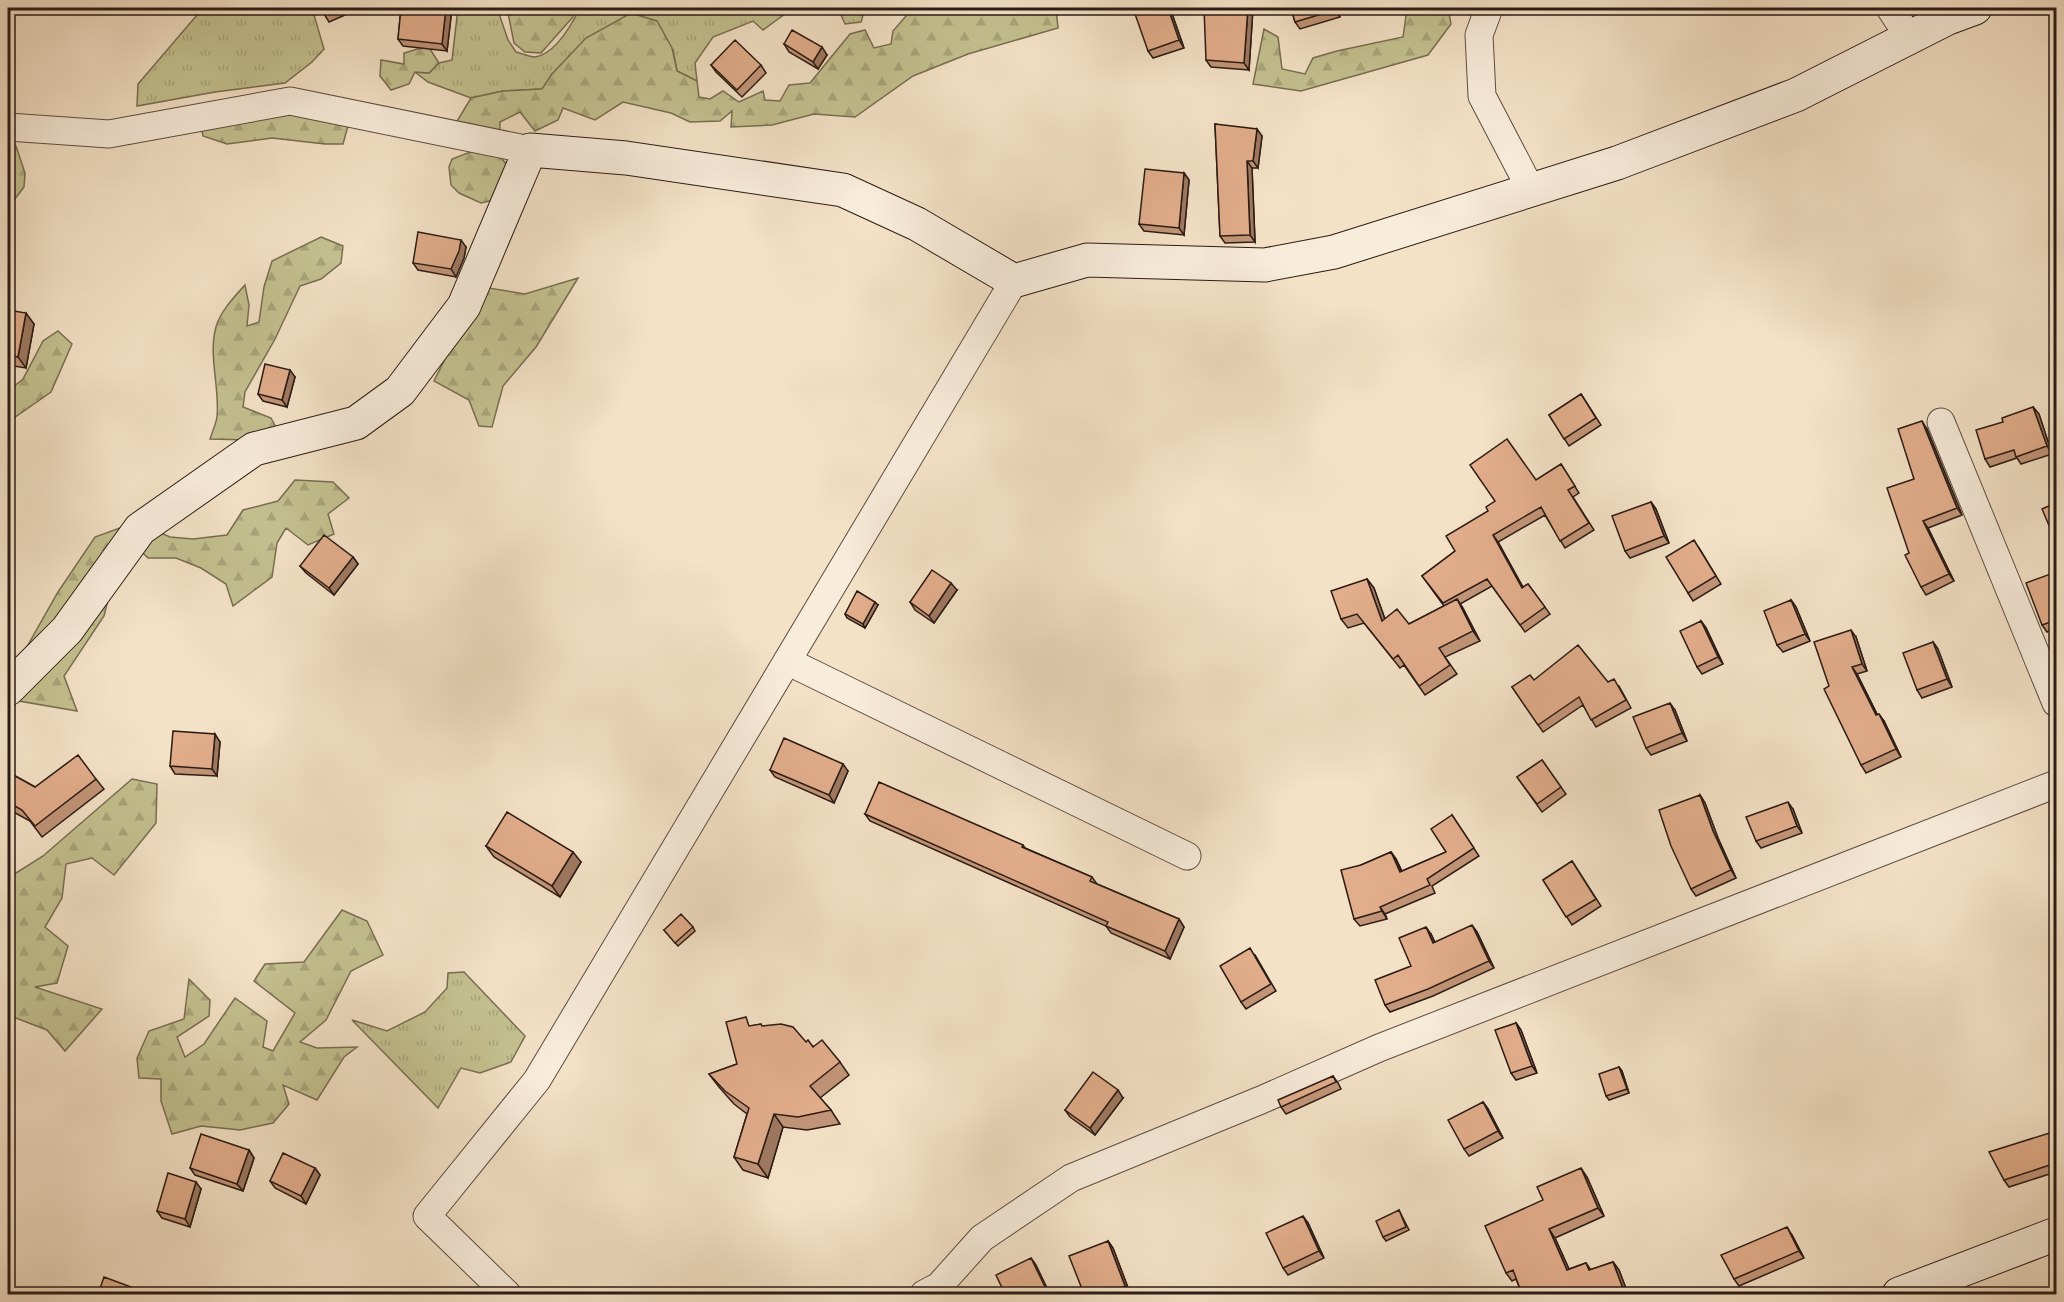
<svg xmlns="http://www.w3.org/2000/svg" width="2064" height="1302" viewBox="0 0 2064 1302" font-family="'Sorts Mill Goudy',serif">
<style>
.grass{fill:url(#grass-tufts);stroke:#786e52;stroke-width:1.5}
.forest{fill:url(#forest-firs);stroke:#786e52;stroke-width:1.5}
.lines{fill:none;stroke-linecap:round;stroke-linejoin:round}
.street-casing{stroke:#5d4d42;stroke-width:29}
.secondary-casing{stroke:#2b1b15;stroke-width:35}
.street{stroke:#f8ecdb;stroke-width:27}
.secondary{stroke:#f8ecdb;stroke-width:33}
.wall{fill:#c29578;stroke:#2b1b15;stroke-width:1.5}
.shaded-wall{fill:#9e7961;stroke:#2b1b15;stroke-width:1.5}
.building{fill:#e2ad8b;stroke:#2b1b15;stroke-width:1.5}
</style>
<defs>
<pattern id="grass-tufts" width="24" height="20" patternUnits="userSpaceOnUse" patternTransform="scale(1.5)"><rect width="24" height="20" fill="#c4c190"/><path d="M3 7l-1-3M5 7V3M7 7l1-3M15 17l-1-3M17 17v-4M19 17l1-3" fill="none" stroke="#a9a57b"/></pattern>
<pattern id="forest-firs" width="22" height="20" patternUnits="userSpaceOnUse" patternTransform="scale(1.5)"><rect width="22" height="20" fill="#c4c190"/><path d="M5 1l3.5 6h-7zM16 11l3.5 6h-7z" fill="#a9a57b"/></pattern>
</defs>
<rect width="100%" height="100%" fill="#f4e2c7"/>
<filter id="stains"><feTurbulence type="fractalNoise" baseFrequency=".00333" numOctaves="4"/><feColorMatrix values="0 0 0 0 .2 0 0 0 0 .09 0 0 0 0 .02 0 0 0 .5 -.17"/></filter>
<radialGradient id="worn" r=".72"><stop offset=".6" stop-color="#630" stop-opacity="0"/><stop offset="1" stop-color="#630" stop-opacity=".3"/></radialGradient>
<path class="grass" d="M203,8H312L324,49L312,62L285,83L215,92L137,106L138,84Z
M458,8H497L508,40L516,52C521,53 529,57 535,57C556,54 572,24 580,8H793L763,30L753,21L713,37L695,63L697,81L677,71L673,50L552,74L543,89L503,91L471,98L428,82L415,72L429,73L439,63L452,60Z
M838,8H905L864,12L861,22L845,24Z
M464,972L525,1036L511,1062L480,1073L461,1068L438,1108L352,1020L387,1031L425,1012L447,988L448,973Z"/>
<path class="forest" d="M507,8H575L573,17L541,53L525,52L514,43Z
M913,8H1056L1058,28L968,54L913,76L855,117L814,114L772,125L731,127L732,111L720,121L690,122L671,113L623,102L595,120L563,108L558,120L535,131L520,112L500,122L499,155L510,169L502,198L481,203L459,193L451,185L449,167L452,159L481,148L456,123L471,98L503,91L542,89L552,74L586,38L631,13L657,21L672,48L677,71L697,81L699,97L710,99L723,91L739,102L763,91L765,100L780,101L789,85L810,83L850,34L865,30L874,48L891,44L893,31Z
M1403,8H1448L1451,24L1428,55L1301,91L1253,84L1264,29L1278,37L1282,69L1305,74L1313,58L1337,51L1403,37L1406,16Z
M428,46L439,63L429,73L415,72L409,84L391,90L380,76L381,60L404,64V53Z
M293,107L350,118L343,144H325L272,138L227,144L203,136L200,122Z
M8,140L16,146L25,173L24,187L8,208Z
M321,237L343,246L341,263L321,279L300,286L275,339L245,392L243,407L271,418L277,429L249,440L210,439C212,432 216,424 217,417C220,388 208,356 216,327C220,312 234,297 245,285L249,305L247,326L259,322L264,287L272,261Z
M578,278L536,347L503,386L492,427L479,426L469,400L434,381L463,323L489,288L525,294Z
M58,331L72,344L51,392L8,422V391L23,379L43,341Z
M295,480L333,482L349,498L328,514L334,534L308,545L286,528L277,543L272,577L233,606L226,584L201,568L176,558H148L128,538L122,546L104,616L64,676L77,711L19,701L15,668L58,592L95,537L136,522L170,537L193,539L227,535L243,510L278,501Z
M132,779L157,784L156,823L114,875L92,858L66,864L62,898L45,927L68,946L57,983L35,987L102,1009L65,1051L47,1030L8,1015V874L13,875L43,856Z
M342,910L367,921L383,955L351,971L326,1020L300,1042L317,1048L357,1047L344,1057L317,1100L283,1085L289,1104L273,1123L240,1130L201,1126L172,1134L161,1101V1079L139,1078L137,1058L149,1031L184,1019L189,979L210,1000L209,1016L177,1037L185,1057L204,1044L235,998L267,1021L263,1047L273,1051L295,1013L254,981L265,964L304,962Z"/>
<g class="lines">
<defs>
<path id="street" d="M1489,8L1479,35L1482,96L1531,190
M1890,8L1909,37
M8,127L109,134L290,101L530,150
M1941,422L2056,703
M787,661L1187,856
M507,1294L427,1216L537,1080L1014,281
M924,1294L939,1286L982,1238L1071,1178L1261,1100L1379,1048L2056,784"/>
<path id="secondary" d="M8,689L67,630L140,529L254,449L356,423L400,391L464,306L530,150L626,158L843,190L917,224L1014,281L1087,260L1265,265L1334,252L1617,163L1796,95L1948,18L1975,8
M1899,1294L2056,1234"/>
</defs>
<use href="#street" class="street-casing"/>
<use href="#secondary" class="secondary-casing"/>
<use href="#street" class="street"/>
<use href="#secondary" class="secondary"/>
</g>
<path class="wall" d="M321,8H361L329,22L324,14Z
M401,8H452L447,51L403,46L398,39Z
M1145,8H1170L1184,48L1153,58L1148,51Z
M1253,8L1249,70L1211,67L1206,60Z
M1291,8H1337L1340,17L1300,29L1295,22Z
M784,44L827,55L818,69L789,52Z
M711,65H761L766,73L742,97L716,72Z
M1215,124L1262,136L1258,168H1252L1255,242L1225,243L1220,236Z
M1184,173L1189,180L1184,235L1144,231L1139,224Z
M466,247L464,258L456,277L418,270L413,263Z
M8,310L34,324L26,368L8,365Z
M295,377L287,407L263,401L258,394Z
M1581,394L1601,425L1569,446L1549,415Z
M2033,407L2039,414L2052,454L2021,464L2017,458L1990,467L1985,459L2003,422Z
M1927,429L1962,515L1928,528L1954,581L1926,595L1921,587L1909,553L1914,479Z
M1561,464L1579,493L1573,497L1594,530L1565,548L1545,515L1498,542L1523,587L1528,584L1550,614L1525,632L1492,586L1460,604L1480,641L1445,657L1457,674L1425,695L1404,665L1400,668L1364,623L1348,628L1341,619L1367,579L1374,588L1385,619L1409,624L1444,606L1422,576L1455,551L1488,511Z
M1651,502L1656,509L1669,543L1630,558L1625,551Z
M1699,548L1721,584L1693,601L1688,593Z
M353,557L358,564L334,595L306,573L300,566Z
M2056,572V629L2047,632L2042,625Z
M957,590L934,623L915,610L910,602Z
M1791,600L1796,607L1810,641L1783,652L1777,645Z
M878,605L865,628L847,618L845,614Z
M1701,621L1706,628L1723,664L1702,674L1697,667Z
M1856,637L1867,671L1857,674L1877,714L1884,721L1901,757L1866,773L1861,765L1829,686Z
M1933,642L1938,649L1952,687L1922,698L1917,690Z
M1534,680L1608,682L1619,686L1631,708L1596,727L1583,705L1543,732L1512,687Z
M1675,710L1687,741L1651,755L1646,748Z
M220,742L217,776L175,774L170,766Z
M1542,760L1566,794L1542,812L1517,777Z
M770,770L848,771L834,803L775,777Z
M8,772L35,787L96,779L104,789L42,837L30,821L8,809Z
M1700,795L1705,803L1718,838L1736,878L1696,896L1691,889Z
M1793,809L1802,833L1761,848L1756,841Z
M865,814L1023,845L1025,848L1092,877L1097,884L1179,919L1184,927L1170,959L1111,933L1106,926L870,821Z
M1452,815L1479,856L1432,886L1435,893L1385,914L1387,919L1360,926L1354,919L1361,865L1391,852L1396,859L1402,871L1446,852Z
M486,846L581,862L560,897L494,857Z
M1572,861L1601,906L1572,925L1543,880Z
M693,927L695,931L678,946L664,930Z
M1477,932L1494,968L1433,996L1390,1012L1385,1005L1411,966L1431,934L1435,942Z
M1255,955L1276,991L1246,1009L1241,1002Z
M1516,1023L1521,1030L1537,1073L1516,1080L1511,1073Z
M761,1024L762,1026L806,1042L840,1062L849,1075L820,1098L831,1110L840,1124L807,1130L783,1127L768,1178L743,1170L734,1157L747,1114L734,1104L719,1087L709,1074L737,1064L752,1026Z
M1619,1067L1622,1071L1629,1093L1609,1100L1606,1096Z
M1333,1076L1338,1083L1341,1089L1286,1114L1281,1107Z
M1123,1098L1095,1135L1070,1117L1065,1110Z
M1483,1102L1488,1109L1503,1138L1469,1156L1464,1149Z
M2056,1131V1172L2009,1187L2004,1180Z
M249,1150L254,1158L243,1191L195,1175L190,1168Z
M315,1168L320,1175L306,1204L275,1188L270,1181Z
M1587,1177L1604,1216L1555,1238L1569,1269L1586,1263L1591,1270L1613,1262L1619,1270L1628,1294H1522L1516,1279L1512,1281L1506,1273L1543,1200Z
M201,1189L190,1227L162,1218L157,1211Z
M1399,1210L1409,1230L1386,1241L1383,1237Z
M1308,1223L1324,1258L1288,1275L1283,1268Z
M1792,1235L1804,1258L1739,1286L1734,1279Z
M1108,1241L1113,1248L1130,1293L1126,1294H1084Z"/>
<path class="shaded-wall" d="M446,8H452L447,51L442,44Z
M1168,8H1170L1184,48L1179,40Z
M1248,8H1253L1249,70L1244,63Z
M1334,8H1337L1340,17L1335,10Z
M822,47L827,55L818,69L813,62Z
M1257,129L1262,136L1258,168L1253,161Z
M1247,161L1252,168L1255,242L1250,235Z
M1184,173L1189,180L1184,235L1179,228Z
M461,240L466,247L464,258L456,277L451,269Z
M26,313L34,324L26,368L18,357Z
M290,370L295,377L287,407L282,400Z
M2033,407L2039,414L2052,454L2047,446Z
M1922,421L1927,429L1962,515L1957,508Z
M1651,502L1656,509L1669,543L1664,536Z
M1923,521L1928,528L1954,581L1949,574Z
M1493,535L1498,542L1527,595L1522,588Z
M353,557L358,564L334,595L329,588Z
M1367,579L1374,588L1389,631L1382,621Z
M951,583L957,590L934,623L929,616Z
M1457,599L1463,608L1480,641L1473,631Z
M1791,600L1796,607L1810,641L1805,634Z
M875,602L878,605L865,628L863,624Z
M1701,621L1706,628L1723,664L1718,657Z
M1851,630L1856,637L1867,671L1862,664Z
M1933,642L1938,649L1952,687L1947,679Z
M1852,667L1857,674L1881,722L1876,715Z
M1670,703L1675,710L1687,741L1682,733Z
M1879,714L1884,721L1901,757L1896,749Z
M215,734L220,742L217,776L212,769Z
M843,764L848,771L834,803L829,795Z
M1700,795L1705,803L1718,838L1736,878L1731,870L1713,831Z
M1788,802L1793,809L1802,833L1797,826Z
M573,852L581,862L560,897L552,886Z
M1391,852L1396,859L1405,879L1400,872Z
M1380,907L1385,914L1387,919L1382,911Z
M1179,919L1184,927L1170,959L1165,951Z
M1472,925L1477,932L1494,968L1489,961Z
M1426,927L1431,934L1438,950L1433,943Z
M1516,1023L1521,1030L1537,1073L1532,1066Z
M1619,1067L1622,1071L1629,1093L1627,1089Z
M1118,1090L1123,1098L1095,1135L1090,1128Z
M1483,1102L1488,1109L1503,1138L1498,1131Z
M774,1114L783,1127L768,1178L758,1164Z
M249,1150L254,1158L243,1191L237,1184Z
M315,1168L320,1175L306,1204L301,1196Z
M1581,1168L1587,1177L1604,1216L1598,1208Z
M196,1182L201,1189L190,1227L185,1219Z
M1303,1216L1308,1223L1324,1258L1319,1251Z
M1787,1227L1792,1235L1804,1258L1799,1251Z
M1549,1229L1555,1238L1573,1278L1567,1270Z
M1108,1241L1113,1248L1130,1293L1125,1286Z
M1031,1258L1036,1265L1050,1294L1047,1291Z
M1613,1262L1619,1270L1628,1294H1625Z"/>
<path class="building" d="M321,8H340L324,14Z
M401,8H446L442,44L398,39Z
M1145,8H1168L1179,40L1148,51L1134,11Z
M1204,8H1248L1244,63L1206,60Z
M1291,8H1334L1335,10L1295,22Z
M792,30L822,47L813,62L784,44Z
M735,40L761,65L737,90L711,65Z
M1215,124L1257,129L1253,161H1247L1250,235L1220,236Z
M1145,169L1184,173L1179,228L1139,224Z
M418,232L461,240L459,251L451,269L413,263Z
M8,310L26,313L18,357L8,355Z
M265,364L290,370L282,400L258,394Z
M1581,394L1596,418L1564,439L1549,415Z
M2033,407L2047,446L2016,457L2014,450L1985,459L1976,430L2003,422L2002,418Z
M1922,421L1957,508L1923,521L1949,574L1921,587L1905,555L1909,553L1887,488L1914,479L1898,429Z
M1507,439L1536,480L1561,464L1575,486L1568,490L1589,523L1560,541L1541,507L1493,535L1522,588L1528,584L1545,607L1520,625L1487,579L1443,603L1422,576L1455,551L1446,536L1488,511L1486,507L1495,501L1470,465Z
M1651,502L1664,536L1625,551L1612,516Z
M2056,503V542L2042,509Z
M324,535L353,557L329,588L300,566Z
M1694,540L1716,576L1688,593L1666,557Z
M932,570L951,583L929,616L910,602Z
M2056,572V620L2042,625L2026,583Z
M1367,579L1382,621L1397,609L1409,624L1457,599L1473,631L1439,648L1450,665L1419,686L1398,655L1393,659L1357,614L1341,619L1331,591Z
M857,591L875,602L863,624L845,614Z
M1791,600L1805,634L1777,645L1764,611Z
M1701,621L1718,657L1697,667L1680,631Z
M1851,630L1862,664L1852,667L1876,715L1879,714L1896,749L1861,765L1824,689L1829,686L1814,642Z
M1933,642L1947,679L1917,690L1903,653Z
M1578,645L1608,682L1614,679L1626,700L1591,720L1579,697L1538,725L1512,687L1530,675L1534,680Z
M1670,703L1682,733L1646,748L1633,717Z
M173,731L215,734L212,769L170,766Z
M784,738L843,764L829,795L770,770Z
M78,755L96,779L35,826L22,810L8,802V772L35,787Z
M1542,760L1561,787L1537,804L1517,777Z
M879,782L1023,845L1022,847L1092,877L1090,881L1179,919L1165,951L1106,926L1108,922L865,814Z
M1700,795L1713,831L1731,870L1691,889L1671,846L1659,810Z
M1788,802L1797,826L1756,841L1746,817Z
M507,812L573,852L552,886L486,846Z
M1452,815L1474,848L1427,879L1430,885L1380,907L1382,911L1354,919L1341,870L1361,865L1391,852L1400,872L1446,852L1431,829Z
M1572,861L1596,899L1566,917L1543,880Z
M681,914L693,927L675,943L664,930Z
M1472,925L1489,961L1428,989L1385,1005L1375,980L1411,966L1399,938L1426,927L1433,943Z
M1250,948L1271,984L1241,1002L1220,966Z
M746,1017L749,1026L761,1024L762,1026L781,1024L793,1027L806,1042L808,1040L813,1047L822,1040L840,1062L810,1086L831,1110L798,1117L774,1114L758,1164L734,1157L749,1108L725,1091L709,1074L737,1064L726,1022Z
M1516,1023L1532,1066L1511,1073L1495,1030Z
M1619,1067L1627,1089L1606,1096L1599,1074Z
M1093,1072L1118,1090L1090,1128L1065,1110Z
M1333,1076L1336,1082L1281,1107L1278,1100Z
M1483,1102L1498,1131L1464,1149L1448,1120Z
M2056,1131V1163L2004,1180L1989,1152Z
M201,1134L249,1150L237,1184L190,1168Z
M283,1153L315,1168L301,1196L270,1181Z
M1581,1168L1598,1208L1549,1229L1567,1270L1586,1263L1589,1270L1613,1262L1625,1294H1522L1513,1270L1506,1273L1485,1226L1543,1200L1537,1187Z
M168,1173L196,1182L185,1219L157,1211Z
M1399,1210L1406,1227L1383,1237L1376,1221Z
M1303,1216L1319,1251L1283,1268L1266,1233Z
M1787,1227L1799,1251L1734,1279L1721,1255Z
M1108,1241L1125,1286L1102,1294H1084L1069,1256Z
M1031,1258L1047,1291L1041,1294H1005L996,1275Z
M104,1277L150,1294H98Z"/>
<rect width="2064" height="1302" fill="none" stroke="#f4e2c7" stroke-width="30"/>
<rect x="9" y="9" width="2046" height="1284" fill="none" stroke="#2b1b15" stroke-width="3"/>
<rect x="15" y="15" width="2034" height="1272" fill="none" stroke="#2b1b15" stroke-width="1.5"/>
<rect width="100%" height="100%" filter="url(#stains)"/>
<rect width="100%" height="100%" fill="url(#worn)"/>
</svg>
